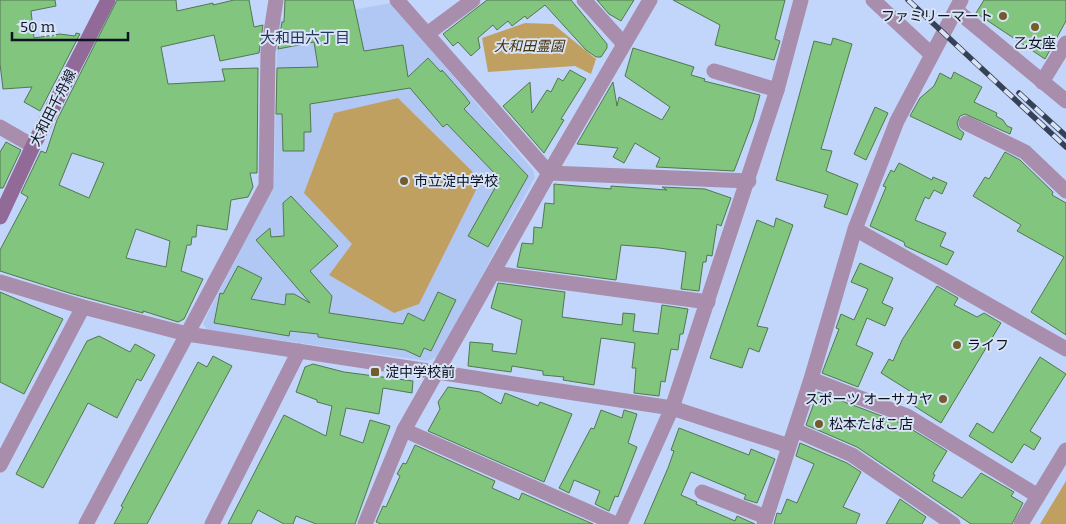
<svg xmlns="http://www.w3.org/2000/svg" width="1066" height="524" viewBox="0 0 1066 524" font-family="Bitter,'Noto Sans JP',serif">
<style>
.built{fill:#b2c8f4}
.green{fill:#c0a061}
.building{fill:#81c57e;stroke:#527750;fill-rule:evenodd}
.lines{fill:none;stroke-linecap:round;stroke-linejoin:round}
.minor{stroke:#a98dac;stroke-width:15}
.tertiary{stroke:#a98dac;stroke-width:15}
.secondary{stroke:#926a97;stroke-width:15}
.rail-casing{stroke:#364156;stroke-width:5.5}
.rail{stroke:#d8e3f6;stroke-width:4;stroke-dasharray:11;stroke-linecap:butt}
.poi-dot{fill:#745d2d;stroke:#d8e3f6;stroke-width:2}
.labels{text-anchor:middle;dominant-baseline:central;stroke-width:4;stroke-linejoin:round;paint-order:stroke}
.poi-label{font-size:14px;fill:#0b1323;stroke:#d8e3f6;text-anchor:start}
.park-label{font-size:14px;font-style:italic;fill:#433108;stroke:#d8e3f6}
.street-label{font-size:14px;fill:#0b1323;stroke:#d8e3f6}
.neighbourhood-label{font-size:15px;fill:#23365d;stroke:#d8e3f6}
</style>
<rect width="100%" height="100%" fill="#c2d6fc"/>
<path class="built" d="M391,3L533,170L535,177L438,357L427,361L207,330L203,323L274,185L277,51L271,50L274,21L307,15L314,17Z"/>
<path class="green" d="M525,23L553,24L596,59L591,74L575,66L488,72L482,38Z
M398,98L481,180L419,304L394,313L329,275L352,244L304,193L334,113Z
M1066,481V524H1040Z"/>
<path class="building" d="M0,0H55L56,6L31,11L34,38L60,34L75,36L76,33L80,34L40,111L24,102L32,87L3,89L0,64Z
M117,0H176L177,11L213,3V5L234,0H249L254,27L263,25L259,53L220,61L214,35L161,47L168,84L225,81L222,69L258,68L257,173H250L253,187L248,197L231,200L227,230L197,225L196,237H192L191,245H187L181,271L203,279L184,319L178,322L143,311V313L69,293L0,271V250L28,197L21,193L41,151L46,153L57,120ZM72,153L104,163L89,198L59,185ZM136,229L170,241L166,267L126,258Z
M285,0H353L364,51L403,45L408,77L428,58L441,72L442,70L464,95L470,103L464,109L528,176L488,247L468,236L500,179L447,124L443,127L410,88L310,104L311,132H304V151H283L282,114H276L277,68L318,67L314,42L278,49L282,22H284Z
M487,0H571L607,44V48L601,57H596L586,50L545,5L527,19L525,16L512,26L508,21L497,30L493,25L478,38L480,48L471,56L458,42L453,46L443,34Z
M597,0H634L621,21L609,14Z
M673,0H785L775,39L780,41L774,60L715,45L720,25Z
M984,0H1066V21L1045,59L976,13Z
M833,38L852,44L821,149L832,151L826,171L858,184L847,215L824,207L828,195L776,180L814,41L831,45Z
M633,48L694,67L691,75L705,79L704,81L760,95L753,121L734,171L656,167L660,158L635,143L624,163L613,157L618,148L577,144L613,82L617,106L619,97L662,120L670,107L625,76Z
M570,70L586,79L561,119L564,120L544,153L503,106L530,82L532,113L547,90L551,92L558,78L563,81Z
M954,72L982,87L974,102L997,113L996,116L1003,120L1007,126L1012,128L1010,134L965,114L960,116L957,123L959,129L964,133L961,140L910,116L920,98L934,86L940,73L951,79Z
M875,107L888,113L866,160L854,154Z
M6,142L21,150L3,188H0V152Z
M1005,152L1020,160L1053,192L1052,195L1066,203V335L1031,312L1064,257L1017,231L1021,225L973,196L985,177L989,179Z
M899,163L932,180L933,177L947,183L942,194L934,190L929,199L925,197L915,220L946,233L940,246L954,252L947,265L905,246L904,242L870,226L886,187L883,186L891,170L894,172Z
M554,184L611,189V186L667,190L662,187L705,189L731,198L721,226L717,224L712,256L707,255L706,262H703L699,291L681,289L686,252L659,248L621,245L616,280L517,267L522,243L533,244L534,227L542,228L545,203L554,204Z
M291,196L338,246L310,271L332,296L329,313L403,324L408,313L424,321L438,292L456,300L431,351L424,348L420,357L405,350L318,337V334L290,331L289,336L214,323L220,293L223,294L238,266L262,278L251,299L285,305L286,294H294L310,303L256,240L270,228L271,237L284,236L283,203Z
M776,218L793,225L757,326L768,328L759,352L749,348L742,368L710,358L757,220L774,227Z
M860,263L893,278L882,303L893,308L885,326L867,318L856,345L873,353L858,387L822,373L839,329L836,328L841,314L854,320L868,289L851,282Z
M498,283L565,292L562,317L622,325L623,313L635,314L633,331L658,334L662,305L688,309L683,334H680L678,350L671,349L665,382L661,381L659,396L634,393L636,368H632L635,343L601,338L594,385L563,380L564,377L543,375V371L512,366L511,372L468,366L470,342L493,344L492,351L516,354L522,320L491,308Z
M937,286L958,298L954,305L977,317L984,313L1001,323L941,423L908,402L913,393L881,373L889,359L893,361L902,340Z
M0,292L63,319L24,394L0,382Z
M99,336L130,352L135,344L155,355L141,381L137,379L117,418L88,403L43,488L16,474L87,341Z
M213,356L232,366L147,524H114L123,507L121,506L198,362L207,367Z
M1040,357L1066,374L1030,431L1041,438L1034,450L1024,444L1012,463L969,436L977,423L993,433Z
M313,364L344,372L413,381L412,393L383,388L379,414L346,408L340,435L363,443L370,420L390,426L355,524H316L296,516L293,524H284L258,510L251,524H228L284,415L326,436L332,406L317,402V400L296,392L305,367Z
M448,387L480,392L501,404L505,393L538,406L540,402L572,414L544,482L428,431L440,409L438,402Z
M818,392L903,424L947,451L933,474L935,475L932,481L962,498L981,473L1014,492L1011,496L1023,503L1012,524H971L857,447L806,425Z
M601,410L622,418L624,410L637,414L628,443L637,447L618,497L615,496L609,511L595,504L600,491L574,480L569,493L559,488L591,428L594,429Z
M679,428L749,455L751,449L775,459L757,503L744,499L746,495L691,472L681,495L697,502L696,504L735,521L737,516L755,524H644L668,468L674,451L671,450Z
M800,443L847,463L861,472L843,507L860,514L856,524H774L777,513L781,514L787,499L797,503L814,464L796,456Z
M415,445L495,481L492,488L519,500L522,493L593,524H381L376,522L383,506L386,507L400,476L397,474L403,463L406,464Z
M900,499L926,517L922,524H886Z"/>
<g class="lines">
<path class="minor" d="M397,0L549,173L749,181
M584,0L623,43
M873,0L931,54
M427,34L473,0
M714,71L777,90
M1042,82L1066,43
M966,123L1025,152L1066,191
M0,127L33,146
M855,229L1066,349
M493,273L708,302
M811,379L907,416L1038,496
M672,408L789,446
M404,430L616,524
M795,430L852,455L953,524
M0,465L83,307
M702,492L766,517
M86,524L266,186L268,51L276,0
M212,524L299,351
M764,524L811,379L855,229L897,121L961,0"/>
<path class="tertiary" d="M956,10L1066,101
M0,282L83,307L187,334L672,408
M365,524L404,430L549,173L650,0
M620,524L672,408L777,90L801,0
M1021,524L1066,450"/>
<path class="secondary" d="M0,217L33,146L108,0"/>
<defs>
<path id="rail" d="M908,0L1066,147
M1019,93L1066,136"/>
</defs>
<use href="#rail" class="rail-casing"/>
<use href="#rail" class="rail"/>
</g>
<g class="poi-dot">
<circle cx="1003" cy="16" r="5"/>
<circle cx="1035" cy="27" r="5"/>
<circle cx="404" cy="181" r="5"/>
<circle cx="957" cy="345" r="5"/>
<rect x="370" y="367" width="10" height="10" rx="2.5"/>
<circle cx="943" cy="399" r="5"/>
<circle cx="819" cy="424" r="5"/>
</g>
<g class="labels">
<g class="poi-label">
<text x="993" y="16" text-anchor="end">ファミリーマート</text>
<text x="1035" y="43" text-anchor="middle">乙女座</text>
<text x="414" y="181">市立淀中学校</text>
<text x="967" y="345">ライフ</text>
<text x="385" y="372">淀中学校前</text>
<text x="933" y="399" text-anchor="end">スポーツ オーサカヤ</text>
<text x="829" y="424">松本たばこ店</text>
</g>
<g class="park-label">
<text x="529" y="46">大和田霊園</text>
</g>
<g class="street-label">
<text transform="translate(53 108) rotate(-63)">大和田千舟線</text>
</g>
<g class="neighbourhood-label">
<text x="305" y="38">大和田六丁目</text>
</g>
</g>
<path d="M12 32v8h116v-8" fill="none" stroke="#0b1323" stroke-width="2.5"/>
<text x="20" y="32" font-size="15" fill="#0b1323" stroke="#d8e3f6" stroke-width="4" paint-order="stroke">50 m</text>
</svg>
